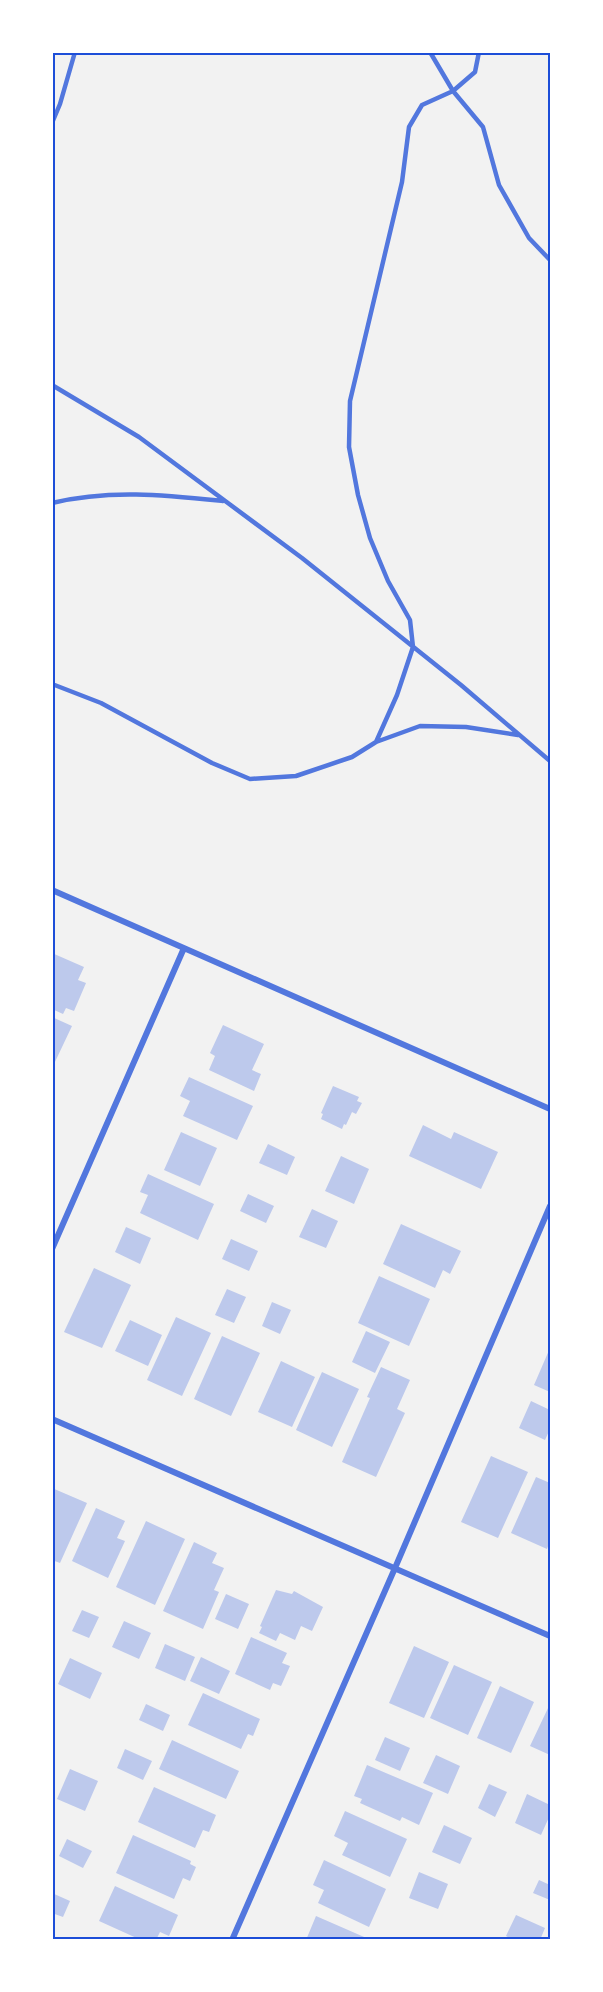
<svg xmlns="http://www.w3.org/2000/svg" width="603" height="1992" viewBox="0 0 603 1992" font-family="Manrope,sans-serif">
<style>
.building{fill:#bdc9ec}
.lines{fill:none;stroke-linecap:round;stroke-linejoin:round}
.service{stroke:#5277de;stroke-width:4.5}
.minor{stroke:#5277de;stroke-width:6}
.neatline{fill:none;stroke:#1d4ed8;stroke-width:2}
</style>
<rect width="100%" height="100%" fill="#f2f2f2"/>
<path class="building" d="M52,953L84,967L78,980L86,983L74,1011L66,1008L63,1014L52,1009Z
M52,1017L72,1026L54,1064H52Z
M223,1025L264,1044L252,1070L261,1074L254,1091L209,1070L215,1056L210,1053Z
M189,1077L253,1106L237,1140L183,1116L190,1101L180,1096Z
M333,1086L359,1097L357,1101L362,1103L356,1114L352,1112L346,1125L344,1124L342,1129L321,1119L323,1114L321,1113Z
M423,1125L451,1139L454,1132L498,1152L481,1189L409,1156Z
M181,1132L217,1148L200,1186L164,1170Z
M268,1144L295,1157L287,1175L259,1163Z
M341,1156L369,1169L354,1204L325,1191Z
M148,1174L214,1204L198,1240L140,1213L148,1195L140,1192Z
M248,1194L274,1206L266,1223L240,1211Z
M312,1209L338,1221L326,1248L299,1237Z
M401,1224L461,1251L450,1274L443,1270L435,1288L383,1264Z
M126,1227L151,1238L140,1264L115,1252Z
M231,1239L258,1251L249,1271L222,1259Z
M94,1268L131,1285L102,1348L64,1332Z
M379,1276L430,1299L409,1346L358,1323Z
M227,1289L246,1297L234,1323L215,1315Z
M272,1302L291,1310L280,1334L262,1326Z
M176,1317L211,1333L182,1396L147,1380Z
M130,1320L162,1335L148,1366L115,1351Z
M366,1331L390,1342L375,1373L352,1362Z
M222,1336L260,1353L231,1416L194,1399Z
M550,1348V1392L534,1385Z
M281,1361L315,1377L292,1427L258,1412Z
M381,1367L410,1380L397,1409L405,1413L376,1477L342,1462L370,1398L367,1397Z
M322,1372L359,1389L332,1447L296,1430Z
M531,1401L550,1410V1429L545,1440L519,1428Z
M491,1456L528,1472L498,1538L461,1522Z
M536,1477L550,1483V1541L547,1549L511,1533Z
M52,1488L87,1503L60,1563L52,1560Z
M96,1508L125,1521L117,1538L125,1541L108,1578L72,1561Z
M146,1521L185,1539L155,1605L116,1587Z
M194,1542L217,1553L212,1563L224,1568L214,1590L219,1592L203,1629L163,1611Z
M276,1590L292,1594L294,1591L323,1607L312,1631L301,1626L295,1640L280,1633L276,1641L259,1633L262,1627L260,1626Z
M226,1594L249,1604L238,1629L215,1619Z
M82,1610L99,1617L89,1638L72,1631Z
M124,1621L151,1633L139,1659L112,1647Z
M251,1637L287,1653L282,1663L290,1666L281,1686L273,1683L270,1690L235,1674Z
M165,1644L195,1657L185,1681L155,1668Z
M414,1646L449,1662L424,1718L389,1703Z
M201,1657L230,1671L219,1694L190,1681Z
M70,1658L102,1673L90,1699L58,1684Z
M454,1665L492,1682L468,1735L430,1718Z
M500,1686L534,1702L511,1753L477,1738Z
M203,1693L260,1719L253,1736L248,1734L241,1749L188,1725Z
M146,1704L170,1715L163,1731L139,1720Z
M549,1706H550V1755L530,1746Z
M385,1737L410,1748L400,1771L375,1760Z
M172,1740L239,1771L226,1799L159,1769Z
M125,1749L152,1761L143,1780L117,1768Z
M436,1755L460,1766L448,1794L423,1783Z
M367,1765L433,1793L419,1825L402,1817L400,1821L360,1803L362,1799L354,1796Z
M70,1769L98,1781L85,1811L57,1799Z
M489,1784L507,1792L495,1817L478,1808Z
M154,1787L216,1815L209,1832L203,1830L195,1848L138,1822Z
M527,1794L550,1805V1815L541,1835L515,1823Z
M345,1811L407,1839L390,1877L342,1855L348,1843L334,1836Z
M444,1825L472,1838L460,1864L432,1852Z
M133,1835L191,1861L190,1864L196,1867L190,1881L183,1878L174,1899L116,1873Z
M67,1839L92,1851L83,1868L59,1856Z
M324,1860L386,1889L369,1927L318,1903L324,1890L313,1885Z
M419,1872L448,1884L438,1909L409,1898Z
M539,1880L550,1885V1900L533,1893Z
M115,1886L178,1915L169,1936L160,1932L156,1940H141L99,1921Z
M52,1893L70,1901L63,1917L52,1913Z
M516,1915L545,1928L540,1940H513L506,1936Z
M316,1916L371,1940H306Z"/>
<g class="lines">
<path class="service" d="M430,52L453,91L483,127L499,185L529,238L550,260
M52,123L60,104L75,52
M52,385L139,437L302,558L461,685L550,761
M52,503C109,489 165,495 223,501
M52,684L101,703L212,763L250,779L296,776L352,757L376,742L420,726L466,727L518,735
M376,742L397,695L413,647L410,620L388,581L370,538L358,495L349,447L350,401L402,182L409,127L422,105L453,91L475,72L479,52"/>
<path class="minor" d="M52,890L550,1109
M52,1249L184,948
M52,1419L550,1636
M232,1940L395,1568L550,1206"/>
</g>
<rect width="603" height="1992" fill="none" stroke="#ffffff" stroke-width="108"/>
<rect x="54" y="54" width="495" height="1884" class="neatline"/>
</svg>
